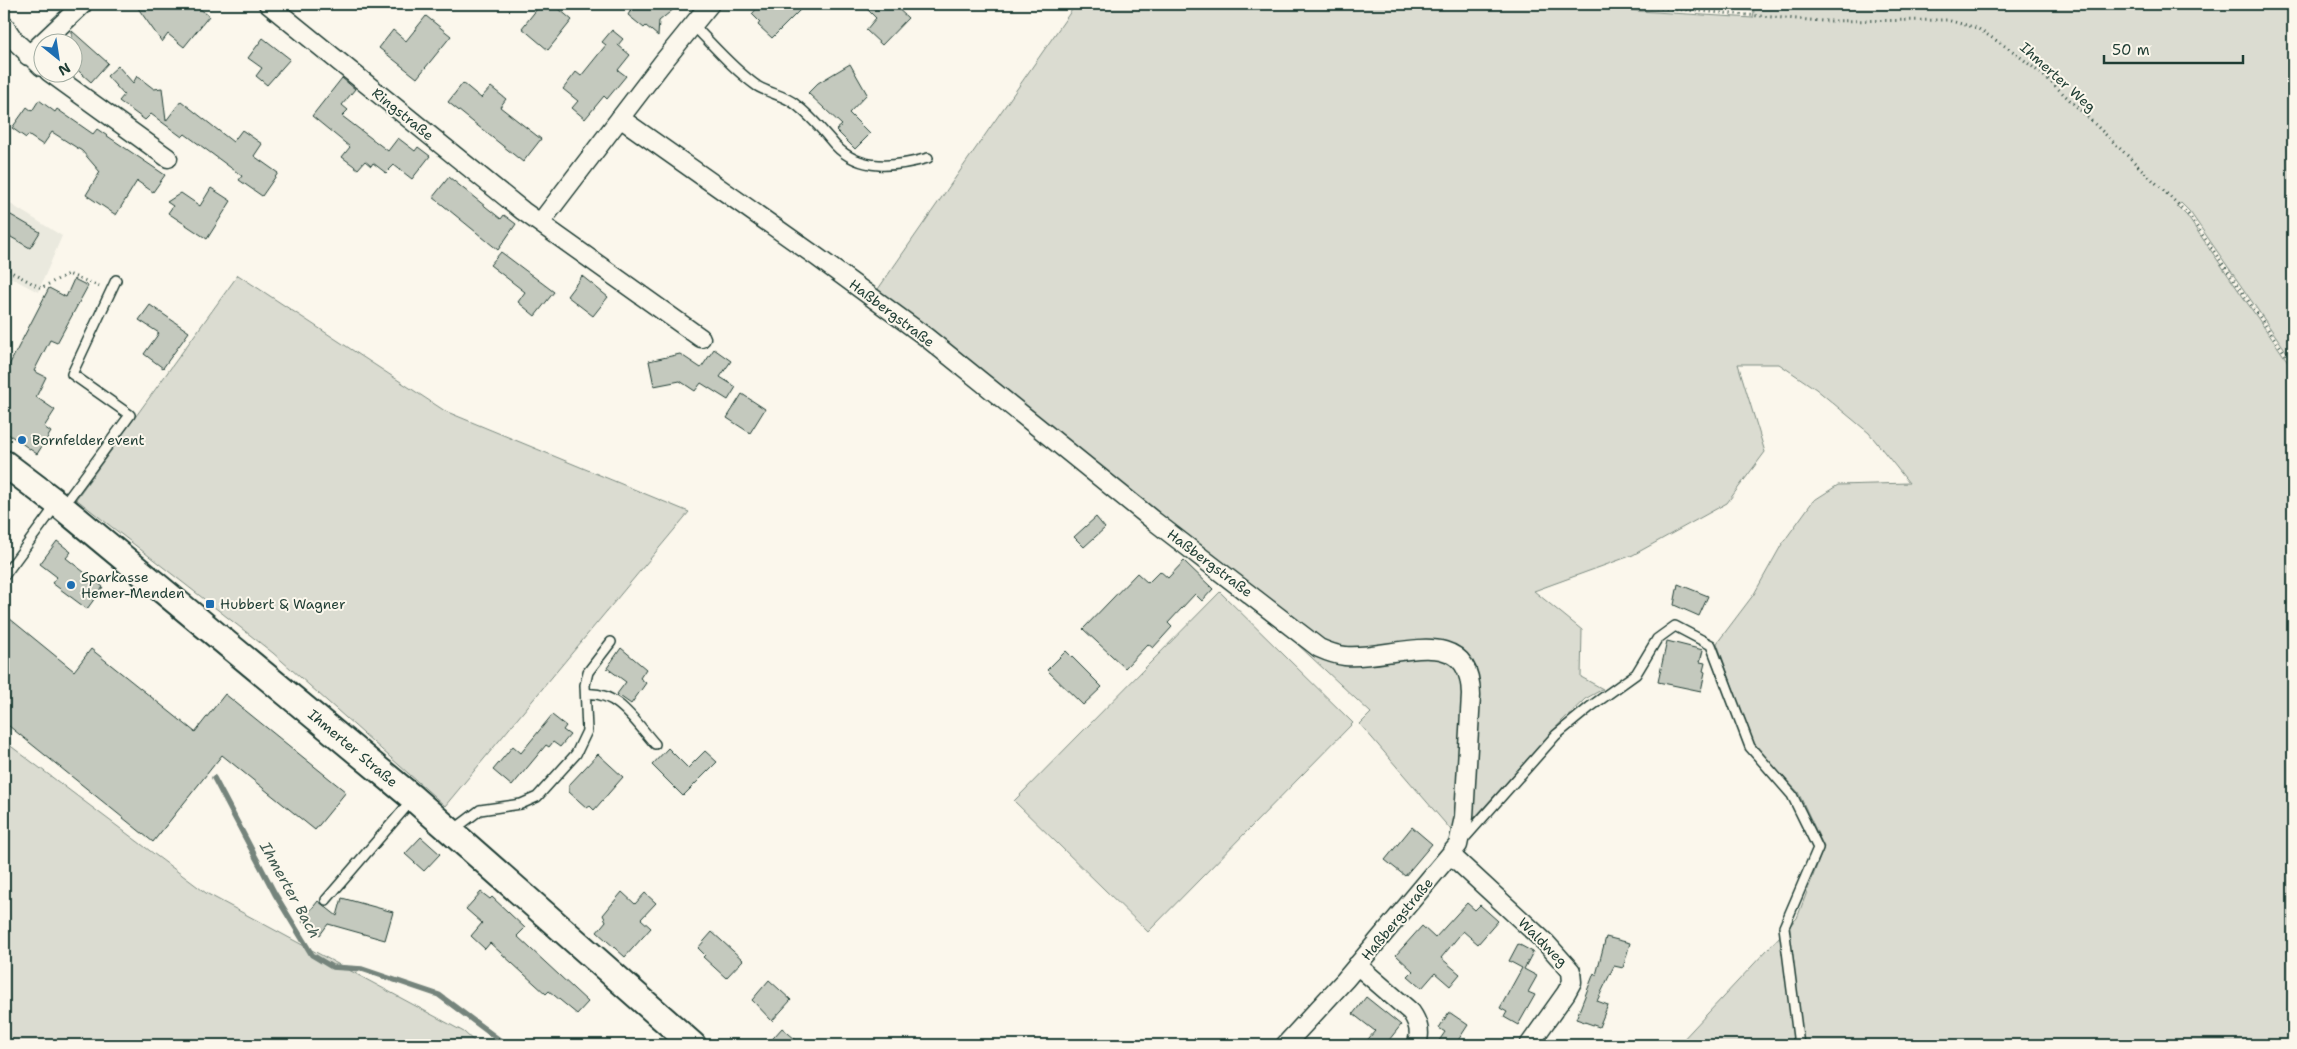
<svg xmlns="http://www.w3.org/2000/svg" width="2297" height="1049" viewBox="0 0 2297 1049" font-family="'Shantell Sans',sans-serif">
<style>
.built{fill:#eae9de}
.green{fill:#dbdcd1;stroke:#7d8c82}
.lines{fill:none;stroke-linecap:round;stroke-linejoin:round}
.stream{stroke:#74847b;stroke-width:5.5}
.building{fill:#c4c9be;stroke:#1f3d34}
.service-casing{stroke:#1f3d34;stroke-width:12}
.minor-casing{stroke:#1f3d34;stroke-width:21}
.secondary-casing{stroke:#1f3d34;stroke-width:29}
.path{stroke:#1f3d34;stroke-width:3;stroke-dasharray:1 4;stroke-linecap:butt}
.service{stroke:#fbf7ec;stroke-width:9}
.minor{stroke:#fbf7ec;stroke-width:18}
.secondary{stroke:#fbf7ec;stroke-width:25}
.poi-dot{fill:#1f6fb2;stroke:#fbf7ec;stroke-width:2}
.labels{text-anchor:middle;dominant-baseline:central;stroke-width:4;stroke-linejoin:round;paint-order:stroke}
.street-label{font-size:14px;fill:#1f3d34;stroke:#fbf7ec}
.poi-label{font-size:14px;fill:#1f3d34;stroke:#fbf7ec;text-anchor:start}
.water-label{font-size:15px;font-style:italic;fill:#425b52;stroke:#fbf7ec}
</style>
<rect width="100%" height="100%" fill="#fbf7ec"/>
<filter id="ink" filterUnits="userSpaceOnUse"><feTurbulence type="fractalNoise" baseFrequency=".02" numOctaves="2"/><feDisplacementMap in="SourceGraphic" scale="10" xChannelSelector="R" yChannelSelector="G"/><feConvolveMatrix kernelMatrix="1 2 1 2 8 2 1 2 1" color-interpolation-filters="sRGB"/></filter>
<g filter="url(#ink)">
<path class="built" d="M4,200L62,236L38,292L4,274Z"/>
<path class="green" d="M1076,4H1574L1638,11L1753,18L1754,11L1643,4H2293V361L2190,212L2181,203L2177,206L2187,216L2293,369V1045H1678L1797,918L1824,847L1798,792L1753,745L1717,643L1754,594L1782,544L1813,501L1838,485L1909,483L1869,433L1816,389L1779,364H1738L1765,452L1727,503L1633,555L1534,591L1582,630L1581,677L1603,689L1585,699L1562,721L1457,837L1360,724L1371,713L1280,628L1158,519L927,327L876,292Z
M238,275L445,411L689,512L445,806L273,653L76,499Z
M1220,592L1353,723L1148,932L1014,801Z
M4,741L206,893L464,1032L478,1045H4Z"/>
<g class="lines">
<path class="stream" d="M214,778L275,894L312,955L332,967L362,969L439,995L506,1045"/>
</g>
<path class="building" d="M135,4H194L209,16L184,47L168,34L162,42Z
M541,4H553L572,20L548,50L522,28Z
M634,4H680L659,21L658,36L646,26L644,28L628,15Z
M761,4H806L772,38L758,25L760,22L752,14Z
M862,4H893L908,18L882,45L866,30L876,18Z
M426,16L451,36L417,78L379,48L393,30L406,41Z
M612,30L623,39L618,45L630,55L618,70L626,76L607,99L604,96L585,119L572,108L578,101L563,89L576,72L581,76L606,45L602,42Z
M72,31L108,63L91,82L72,65Z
M263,38L290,59L267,85L256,76L262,68L248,58Z
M850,64L867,94L849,113L870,134L855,149L836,130L842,125L808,93L818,83Z
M118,66L133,83L137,76L154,89L162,88L166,121L181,101L233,142L242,130L262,144L254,156L278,173L262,196L239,180L242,176L185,134L182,137L151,114L145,120L119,101L124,95L107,76Z
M342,78L355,89L342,105L348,110L342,116L388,151L398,138L415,151L418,147L430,156L412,179L394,165L386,173L373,163L371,166L365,161L358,169L342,157L350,147L312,116Z
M463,83L481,98L491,87L506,99L500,107L541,139L523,162L448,102Z
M39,100L55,112L57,109L93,134L97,129L165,175L153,192L137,181L116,215L86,195L100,172L82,151L52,132L43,145L28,135L26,138L12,128L27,107L32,111Z
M449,177L501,219L504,215L516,224L498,250L433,197Z
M211,188L231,201L207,239L168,213L173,206L167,202L181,193L200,206Z
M4,211L40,232L30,248L4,233Z
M501,252L554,292L535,316L518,302L525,292L490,265Z
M582,276L608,297L593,316L567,296Z
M74,279L88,286L57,343L50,340L34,371L46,377L36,397L55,410L44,427L51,432L37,454L4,431V375L49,288L66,297Z
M150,305L189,332L163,368L144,354L159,333L139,320Z
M714,349L731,361L720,377L736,387L728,400L701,383L695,391L680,381L654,386L649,361L680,354L701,368Z
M742,394L765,409L750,433L727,418Z
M1096,517L1105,528L1084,547L1074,537Z
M57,541L71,552L66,558L103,587L87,609L52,583L57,577L40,564Z
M1184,561L1213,589L1202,601L1195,594L1168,623L1172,627L1153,648L1148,644L1125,668L1083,629L1137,573L1148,583L1160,571L1168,578Z
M1678,584L1708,596L1699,616L1674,605Z
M4,614L74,671L91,649L195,732L225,694L346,792L315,830L222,755L153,842L4,722Z
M1667,641L1703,650L1700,662L1705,663L1703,671L1705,672L1701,691L1658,682Z
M621,648L646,669L640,678L646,683L631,704L617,694L626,682L607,668Z
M1066,651L1102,687L1083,705L1047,670Z
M552,715L566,726L563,730L570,735L560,747L553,742L549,747L546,745L512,786L493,770L513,746L521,753Z
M668,748L688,768L705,751L717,762L683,796L652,765Z
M598,754L623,777L594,810L590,806L587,808L569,792V785Z
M1412,827L1432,844L1405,876L1385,860Z
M421,837L440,854L424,871L405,854Z
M481,892L490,899L492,897L525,928L517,936L588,1002L577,1014L549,991L546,994L490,943L485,949L471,936L482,923L466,909Z
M622,892L635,904L645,893L656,903L641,919L651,928L625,957L597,932L606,921L603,915Z
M342,898L393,912L385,940L328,924L320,935L302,921L318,901L337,916Z
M1467,903L1475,910L1480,905L1498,921L1478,944L1463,931L1441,958L1460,974L1450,986L1435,973L1422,988L1408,976L1413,971L1396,955L1422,926L1435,938Z
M712,932L743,960L726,978L703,957L705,955L698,948Z
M1606,937L1630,943L1623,968L1614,966L1597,1001L1608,1005L1599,1027L1576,1019L1594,973L1596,975Z
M1518,944L1533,952L1524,969L1537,976L1528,992L1535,995L1518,1025L1504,1017L1507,1012L1500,1008L1522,968L1509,961Z
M769,980L791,1000L772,1021L752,1000Z
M1366,997L1401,1025L1385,1045H1363L1375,1031L1353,1014Z
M1449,1012L1468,1025L1455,1045H1436L1445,1032L1439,1028Z
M782,1028L802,1045H767Z"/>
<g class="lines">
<defs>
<path id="service" d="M693,25C713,45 733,69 757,86C768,93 784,95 795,104C811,116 822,130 835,145C860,172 896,167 928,158
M63,506L130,415L72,374L116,280
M4,576L57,504
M586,694C617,690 636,723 655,744
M452,831L480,810L521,804L537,797L576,754L587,731L585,685L588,672L611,642
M1462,841L1556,735L1590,707L1636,674L1657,639L1675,626L1711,645L1750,747L1792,795L1818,848L1784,927L1799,1045
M326,900L412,800"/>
<path id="minor" d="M268,4L523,211L701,338
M4,25L14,40L42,67
M28,56L83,4
M49,72L168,158
M620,118L817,257L926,337L1154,521L1319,648C1328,652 1336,655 1345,656C1390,661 1470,619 1471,695L1464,817L1458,845L1345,980L1285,1045
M540,223L663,62L710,4
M1451,855L1546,943L1571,971L1572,982L1566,993L1529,1045
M1357,965L1411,1012C1418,1022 1422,1033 1416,1045"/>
<path id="secondary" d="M4,463L62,507L413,798L693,1045"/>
</defs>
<use href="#service" class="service-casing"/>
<use href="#minor" class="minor-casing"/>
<use href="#secondary" class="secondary-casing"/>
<path class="path" d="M1611,4L1822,21L1947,20L1977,28L2014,52L2049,80L2188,214L2293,365
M4,268L41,288L68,274L99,286"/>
<use href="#service" class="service"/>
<use href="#minor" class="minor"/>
<use href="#secondary" class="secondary"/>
</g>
</g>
<g class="poi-dot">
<circle cx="22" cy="440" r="5"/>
<circle cx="71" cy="585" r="5"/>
<rect x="205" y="599" width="10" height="10" rx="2.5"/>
</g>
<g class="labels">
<g class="street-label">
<text transform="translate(2058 77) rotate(42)">Ihmerter Weg</text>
<text transform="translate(403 114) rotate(39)">Ringstraße</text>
<text transform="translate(892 313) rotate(37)">Haßbergstraße</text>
<text transform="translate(1210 563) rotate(37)">Haßbergstraße</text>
<text transform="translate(353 748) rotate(40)">Ihmerter Straße</text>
<text transform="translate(1397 919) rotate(-50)">Haßbergstraße</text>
<text transform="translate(1543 942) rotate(45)">Waldweg</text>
</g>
<g class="poi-label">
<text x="32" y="440">Bornfelder event</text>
<text x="81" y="577">Sparkasse<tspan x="81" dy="16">Hemer-Menden</tspan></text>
<text x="220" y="604">Hubbert &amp; Wagner</text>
</g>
<g class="water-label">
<text transform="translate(290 890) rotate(61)">Ihmerter Bach</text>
</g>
</g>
<rect width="2297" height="1049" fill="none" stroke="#fbf7ec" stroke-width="20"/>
<rect x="10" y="10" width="2277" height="1029" fill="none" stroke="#1f3d34" stroke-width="2" filter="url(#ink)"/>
<g transform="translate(58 58) rotate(150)"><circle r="24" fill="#fbf7ec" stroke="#a3ada2"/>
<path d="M0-4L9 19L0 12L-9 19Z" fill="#1f6fb2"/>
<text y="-8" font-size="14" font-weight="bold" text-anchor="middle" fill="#1f3d34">N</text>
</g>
<path d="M2104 55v8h139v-8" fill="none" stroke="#1f3d34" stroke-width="2.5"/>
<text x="2112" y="55" font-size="15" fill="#1f3d34" stroke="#fbf7ec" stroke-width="4" paint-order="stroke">50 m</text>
</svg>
